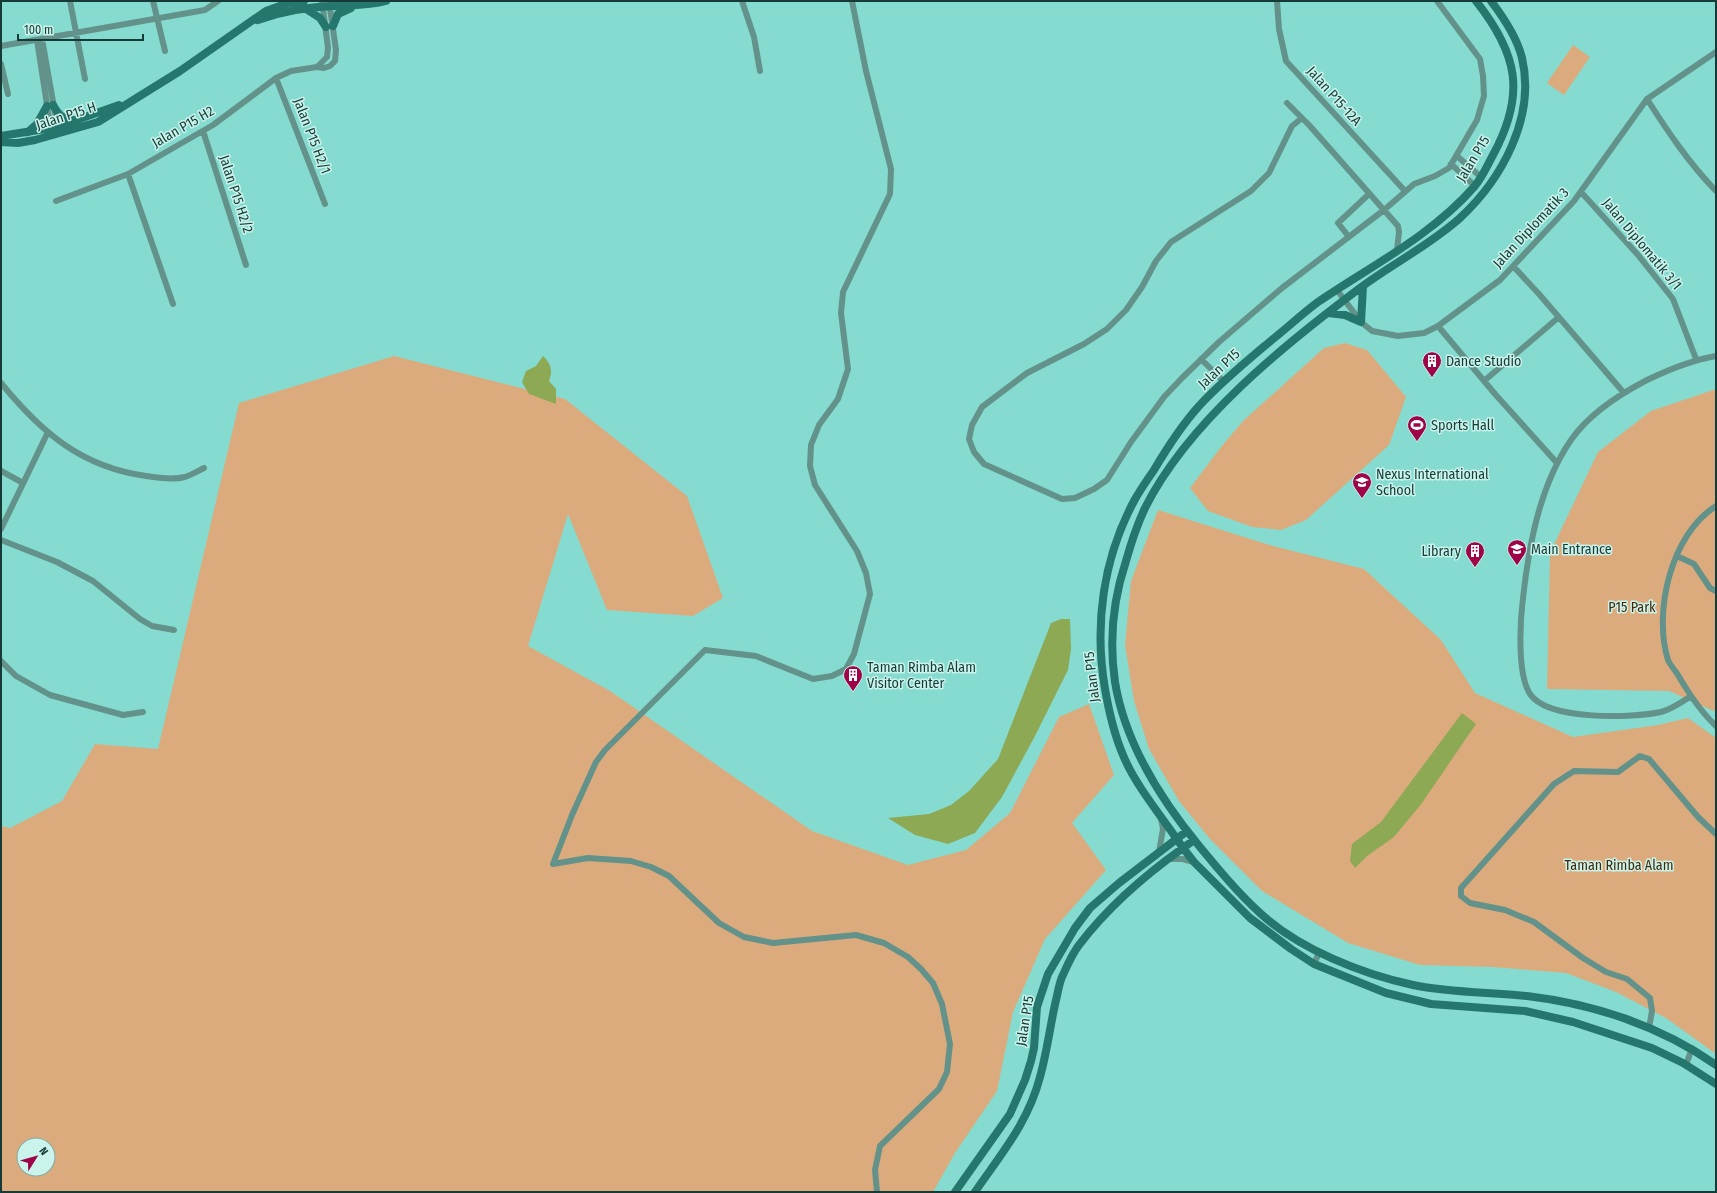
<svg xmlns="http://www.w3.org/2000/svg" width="1717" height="1193" viewBox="0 0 1717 1193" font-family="'Fira Sans Condensed',sans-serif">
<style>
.green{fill:#dcab7d;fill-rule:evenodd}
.water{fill:#8da954}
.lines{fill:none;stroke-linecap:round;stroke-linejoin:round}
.street{stroke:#63928b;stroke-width:6}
.secondary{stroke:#25776e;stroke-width:8}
.labels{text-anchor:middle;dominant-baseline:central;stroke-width:3;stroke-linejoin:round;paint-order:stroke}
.street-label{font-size:14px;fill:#163b36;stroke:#caf3ec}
.poi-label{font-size:14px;fill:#163b36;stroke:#caf3ec;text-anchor:start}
.park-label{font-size:14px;fill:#43280a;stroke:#caf3ec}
</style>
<rect width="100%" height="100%" fill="#85dbcf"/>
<path class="green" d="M1573,45L1590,57L1564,95L1547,83Z
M1345,343L1367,350L1406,397L1389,445L1306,520L1281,530L1252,527L1208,511L1190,488L1221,447L1243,421L1324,348Z
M394,356L565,399L687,496L723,598L693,616L607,610L568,514L528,646L610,691L812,831L908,865L966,850L1010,813L1059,717L1089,704L1114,775L1072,823L1106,870L1045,939L1013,1012L997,1091L955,1153L933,1192H1V826L10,828L62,801L95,744L158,749L239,403ZM24,1145H48V1169H24Z
M1716,389V712L1669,691L1547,689L1550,553L1598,452L1651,411Z
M1158,510L1273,546L1364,569L1441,640L1475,693L1573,737L1658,725L1688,718L1716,738V1054L1666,1018L1616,992L1566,973L1493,967L1420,965L1348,943L1262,891L1209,838L1179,801L1149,749L1134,701L1125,645L1131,581Z"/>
<path class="water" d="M543,356C551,364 553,370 549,381L556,389V404L529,394L522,382L526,371L536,366Z
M1061,619H1070L1071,649L1068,670L1035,736L1002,797L975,833L948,844L915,835L888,818L929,814L951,805L969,791L998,759L1051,623Z
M1462,713L1476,724L1422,803L1394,837L1367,856L1355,868L1350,861L1352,844L1381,822Z"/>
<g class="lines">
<path class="street" d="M70,1L85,79
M153,1L165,51
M742,1L754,37L760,71
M1277,1L1279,29L1286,61L1405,191
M42,39L58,130
M37,40L51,131
M1,46L205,10L218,1
M1,64L8,94
M317,67L327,57L328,48L322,1
M276,78L325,204
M1647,99C1668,132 1689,163 1716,191
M1287,103L1309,125L1398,226L1399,232L1397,250
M1302,118L1292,126L1269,173L1251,191L1171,242L1156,261L1142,287L1126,310L1107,329L1084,344L1027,373L982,407L972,425L969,439L974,452L984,464L1062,499L1075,498L1094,489L1107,480L1131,442L1164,397L1182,378L1219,342L1282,288L1384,210L1414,184L1435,176L1449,168L1477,120L1484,96L1483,76L1480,59L1437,1
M203,131L246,265
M1457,156L1481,177
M1451,164L1475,186
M128,174L173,304
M1581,192L1638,255L1673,299L1696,359
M56,201L128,174L213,125L276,78L291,71L317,67L324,68L330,66L335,61L336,50L329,1
M1349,237L1338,223L1369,194
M1513,266L1539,294L1624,393
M1337,290L1361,322L1372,331L1398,336L1424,333L1438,326L1500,280L1574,201L1647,99L1716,52
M1438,326L1495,394L1557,463
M1201,359L1223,381
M1484,381L1559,317
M1,383C41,432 81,467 146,476C158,478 173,480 185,477C191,475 198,471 204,468
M1,471L23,483
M1716,506C1671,534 1653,612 1668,660C1670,665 1675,670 1678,675C1689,694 1700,711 1716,726
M1,529L48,432
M1,540L57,562L93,581L140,619L152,626L174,630
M1677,556L1694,564L1710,588L1716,591
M1,661L16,676L50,695L123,715L143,712
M1691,696C1682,702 1672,709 1661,712C1633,718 1548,721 1530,694C1517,674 1520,622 1523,598C1529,544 1540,485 1571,440C1589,414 1620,394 1647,380C1670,369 1692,360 1716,356
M1159,852L1163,829L1161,818
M1168,859H1182L1194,862
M553,864L572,815L596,762L605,750L705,650L756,656L813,679L832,676L846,669L854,654L870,594L866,573L857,551L815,485L810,466L811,445L819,425L838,399L848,369L841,313L843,292L890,194L891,169L866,71L852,1
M553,864L588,858L631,861L651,867L669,876L719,923L744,937L773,943L856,935L884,943L908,957L921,969L933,983L942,1004L950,1044L947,1072L939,1089L880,1146L875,1170L877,1192
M1314,964L1319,953
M1649,1028L1652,1011L1650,998L1627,979L1606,972L1583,958L1534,922L1505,910L1470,903L1461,896V888L1554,784L1574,771L1618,772L1640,756L1649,759L1698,817L1716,834
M1686,1065L1692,1048"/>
<path class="secondary" d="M1491,1C1504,18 1517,37 1522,58C1536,117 1502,179 1460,218C1430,245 1392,264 1360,288C1284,345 1188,422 1145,508C1137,525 1131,543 1126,561C1113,600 1109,641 1115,682C1125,743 1161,800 1200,847C1219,870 1238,893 1260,913C1299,949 1362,974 1413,985C1451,993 1489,992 1527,996C1594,1004 1661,1026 1716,1065
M306,9L320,18L326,27
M258,20C282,11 308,7 334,6C351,5 369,6 386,1
M333,26L338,14L351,8
M53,105C58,114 62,119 73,120
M28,132L37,124L47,106
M1,136L57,127L119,105
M1,142L18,143L35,140L98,122L180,71L266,11L288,3L304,1
M1328,313L1345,315L1361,322L1363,286
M1194,840L1183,848C1164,819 1136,787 1123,755C1114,734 1109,712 1105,689C1094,625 1103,559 1134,501C1140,490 1147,480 1154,470C1167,448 1182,425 1199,406C1222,381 1248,360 1273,339C1288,327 1303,313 1318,302C1371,266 1431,236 1474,187C1482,178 1487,166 1493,155C1526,94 1518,54 1476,1
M955,1192L1010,1114L1025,1080L1031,1061L1034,1048L1037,1007L1048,974L1075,928L1090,908L1119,883L1187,831
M975,1192C1001,1154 1028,1123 1040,1077C1047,1052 1050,1026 1056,1000C1058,992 1059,984 1062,977C1067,966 1072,954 1079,945C1108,907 1145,875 1183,848L1194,862L1250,918L1291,949L1314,964L1386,993L1431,1004L1525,1011L1573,1022L1652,1048L1683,1063L1716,1084"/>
</g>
<defs>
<symbol id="building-pin" viewBox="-11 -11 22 30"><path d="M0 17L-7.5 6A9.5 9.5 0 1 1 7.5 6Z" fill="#9f0449" stroke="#caf3ec"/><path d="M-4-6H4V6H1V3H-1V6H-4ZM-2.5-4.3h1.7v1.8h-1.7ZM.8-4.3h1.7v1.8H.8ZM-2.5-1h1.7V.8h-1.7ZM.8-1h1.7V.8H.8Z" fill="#fff"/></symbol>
<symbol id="stadium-pin" viewBox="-11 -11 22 30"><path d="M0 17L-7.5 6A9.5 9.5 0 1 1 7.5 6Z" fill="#9f0449" stroke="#caf3ec"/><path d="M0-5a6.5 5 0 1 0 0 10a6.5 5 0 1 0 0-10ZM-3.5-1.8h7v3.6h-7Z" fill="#fff"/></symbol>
<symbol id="school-pin" viewBox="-11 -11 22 30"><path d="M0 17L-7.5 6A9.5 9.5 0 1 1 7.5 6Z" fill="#9f0449" stroke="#caf3ec"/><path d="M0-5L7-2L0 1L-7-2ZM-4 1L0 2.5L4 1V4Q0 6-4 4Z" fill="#fff"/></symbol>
</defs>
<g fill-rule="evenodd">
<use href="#building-pin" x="1421" y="350" width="22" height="30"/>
<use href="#stadium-pin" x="1406" y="414" width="22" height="30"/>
<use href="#school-pin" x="1351" y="471" width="22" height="30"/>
<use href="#school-pin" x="1506" y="538" width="22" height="30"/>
<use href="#building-pin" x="1464" y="540" width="22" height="30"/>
<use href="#building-pin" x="842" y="664" width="22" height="30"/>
</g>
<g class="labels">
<g class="street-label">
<text transform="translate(1334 96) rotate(48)">Jalan P15-12A</text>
<text transform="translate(66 116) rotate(-18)">Jalan P15 H</text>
<text transform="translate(183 127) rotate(-30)">Jalan P15 H2</text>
<text transform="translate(312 136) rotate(69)">Jalan P15 H2/1</text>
<text transform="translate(1473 159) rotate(-59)">Jalan P15</text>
<text transform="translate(236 194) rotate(72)">Jalan P15 H2/2</text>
<text transform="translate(1531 228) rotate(-47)">Jalan Diplomatik 3</text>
<text transform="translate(1642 244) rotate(50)">Jalan Diplomatik 3/1</text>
<text transform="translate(1219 369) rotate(-43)">Jalan P15</text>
<text transform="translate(1092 677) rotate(-97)">Jalan P15</text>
<text transform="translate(1025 1021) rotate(-81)">Jalan P15</text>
</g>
<g class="poi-label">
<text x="1446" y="361">Dance Studio</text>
<text x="1431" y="425">Sports Hall</text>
<text x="1376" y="474">Nexus International<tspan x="1376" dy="16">School</tspan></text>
<text x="1531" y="549">Main Entrance</text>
<text x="1461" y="551" text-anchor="end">Library</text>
<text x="867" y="667">Taman Rimba Alam<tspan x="867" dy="16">Visitor Center</tspan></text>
</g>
<g class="park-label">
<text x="1632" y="607">P15 Park</text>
<text x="1619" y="865">Taman Rimba Alam</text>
</g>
</g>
<rect width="1717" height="1193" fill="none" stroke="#163b36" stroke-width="4"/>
<g transform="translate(36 1157) rotate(53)"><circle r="19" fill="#caf3ec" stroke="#82a9a3"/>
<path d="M0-3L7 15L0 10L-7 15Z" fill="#9f0449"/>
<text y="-6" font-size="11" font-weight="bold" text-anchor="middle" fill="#163b36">N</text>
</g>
<path d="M18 34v6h125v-6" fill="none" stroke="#163b36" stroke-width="2"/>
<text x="24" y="34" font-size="12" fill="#163b36" stroke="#caf3ec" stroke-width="3" paint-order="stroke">100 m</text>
</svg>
